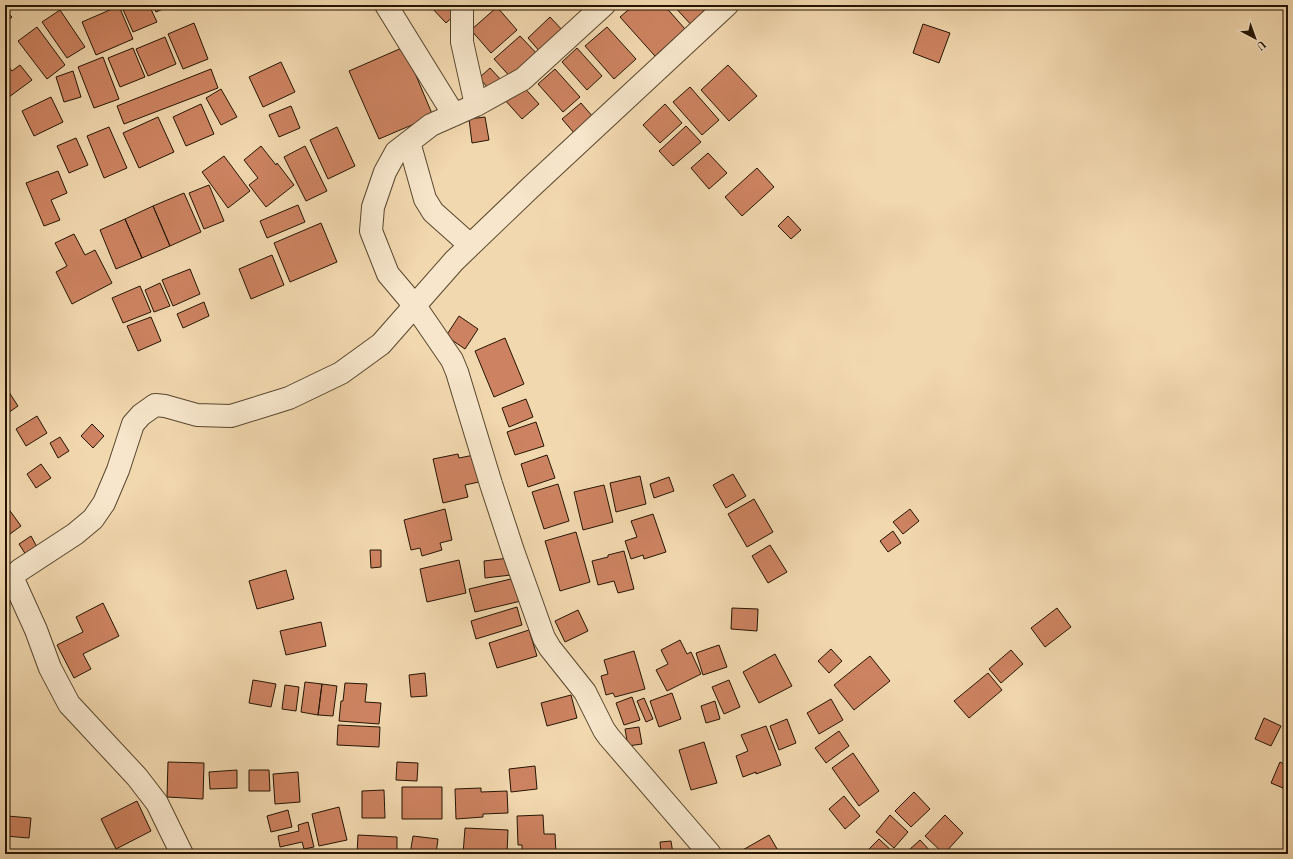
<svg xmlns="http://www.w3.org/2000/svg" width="1293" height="859" viewBox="0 0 1293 859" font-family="'Old Standard TT',serif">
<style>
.building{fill:#cd8361;stroke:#251502}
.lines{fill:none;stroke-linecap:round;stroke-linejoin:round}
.minor-casing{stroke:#58462d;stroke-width:24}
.minor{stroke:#f7e6cb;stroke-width:22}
</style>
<rect width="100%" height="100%" fill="#f2d8af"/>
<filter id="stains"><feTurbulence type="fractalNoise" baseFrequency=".005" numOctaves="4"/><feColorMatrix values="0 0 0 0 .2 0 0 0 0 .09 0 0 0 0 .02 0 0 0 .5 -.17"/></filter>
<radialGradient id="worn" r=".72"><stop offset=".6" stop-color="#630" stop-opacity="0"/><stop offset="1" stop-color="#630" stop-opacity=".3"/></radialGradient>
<path class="building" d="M121,5H149L157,22L133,32Z
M153,5H172L156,12Z
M429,5H452L458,12L446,23Z
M634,5H664L685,29L655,56L620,17Z
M673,5H716L694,28Z
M119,6L133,39L96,55L82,22Z
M497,7L517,30L491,53L471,30Z
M5,10L12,17L5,23Z
M60,10L85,47L67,58L42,22Z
M550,17L565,33L541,53L528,38Z
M194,23L208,59L183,69L168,34Z
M923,24L950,33L939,63L913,53Z
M37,27L65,65L47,79L18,41Z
M607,27L636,59L614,79L585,46Z
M520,36L540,57L514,81L494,59Z
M165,37L176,64L148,76L136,49Z
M404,47L433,116L379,139L349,71Z
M133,48L145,77L120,87L108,58Z
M577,48L602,76L587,90L562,62Z
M103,57L119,99L94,108L78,67Z
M5,62L12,71L20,65L32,80L9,97L5,92Z
M281,62L295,92L263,107L249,77Z
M728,65L757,96L729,121L701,90Z
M490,68L502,81L491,91L479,78Z
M211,69L218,88L124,124L117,106Z
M555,69L580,97L563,112L538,84Z
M73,71L81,97L64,102L56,77Z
M521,84L539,104L522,119L504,99Z
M690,87L719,120L702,135L673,102Z
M221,89L237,117L221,125L206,98Z
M51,97L63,122L34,136L22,111Z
M581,103L593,117L575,134L562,119Z
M201,104L214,134L186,146L173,117Z
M665,104L682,123L660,143L643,125Z
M291,106L300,128L279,137L269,115Z
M158,117L174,152L139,168L123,133Z
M485,117L489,140L472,143L469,119Z
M686,126L701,142L673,166L659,151Z
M109,127L127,168L104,178L87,136Z
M337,127L355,166L328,179L310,140Z
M76,138L88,165L69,173L57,146Z
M261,146L276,165L277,163L294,185L266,207L249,185L258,178L244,160Z
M305,146L327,191L306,201L284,157Z
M708,153L727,173L709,189L691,168Z
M224,156L250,191L228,208L202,172Z
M757,168L774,187L742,216L725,197Z
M58,171L67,193L51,200L60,220L44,226L26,183Z
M209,185L224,221L204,229L189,193Z
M184,193L201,232L170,246L153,206Z
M298,205L305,222L267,238L260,221Z
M153,206L170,246L142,258L125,219Z
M788,216L801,230L791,239L778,226Z
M125,219L142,258L116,269L100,230Z
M321,223L337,262L290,282L274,243Z
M74,234L85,255L95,250L112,283L72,304L56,272L67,266L55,243Z
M272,255L284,285L251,299L239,269Z
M190,269L200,294L173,306L162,280Z
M160,283L170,306L154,312L145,290Z
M140,286L151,312L123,323L112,298Z
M204,302L209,316L183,328L177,314Z
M459,316L478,329L465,349L446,336Z
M151,317L161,341L138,351L127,326Z
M505,338L524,384L494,397L475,351Z
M5,386L18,406L5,415Z
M526,399L533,417L509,427L502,408Z
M37,416L47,433L26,446L16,429Z
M536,422L544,446L515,455L507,432Z
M92,424L104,436L93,448L81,436Z
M60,437L69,451L58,458L50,443Z
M458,454L459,458L474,455L479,482L465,485L468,497L443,503L433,459Z
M547,455L555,478L528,487L521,464Z
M41,464L51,478L36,488L27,474Z
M733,474L746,496L726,508L713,485Z
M640,476L646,504L616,512L610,483Z
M669,477L674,491L654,498L650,484Z
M558,484L569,521L544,529L532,492Z
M604,485L613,522L583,530L574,492Z
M754,499L773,532L747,547L728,514Z
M5,504L21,526L10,534L5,528Z
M445,509L452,540L440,543L442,550L422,556L420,548L411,550L404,520Z
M910,509L919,521L903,534L893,522Z
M653,514L666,552L644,559L643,555L631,559L625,541L637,537L631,521Z
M893,531L901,543L888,552L880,541Z
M576,532L590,582L560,591L545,541Z
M31,536L37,547L26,555L19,544Z
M770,545L787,572L768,583L752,556Z
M370,550H381V567L371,568Z
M624,551L634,589L618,593L614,581L598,585L592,561L608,557V555Z
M509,558L511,575L485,578L484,561Z
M459,560L466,593L427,602L420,569Z
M286,570L294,599L257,609L249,581Z
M515,578L521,601L475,612L469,589Z
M103,603L119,636L83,654L91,669L74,678L57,645L83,632L76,617Z
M517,607L522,625L476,639L471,621Z
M732,608L758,609L757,631L731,629Z
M1057,608L1071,627L1045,647L1031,628Z
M578,610L588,631L565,642L555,621Z
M321,622L326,646L286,655L280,631Z
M529,630L537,656L497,668L489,643Z
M680,640L687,654L691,652L701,674L667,691L656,670L668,664L661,650Z
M719,645L727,667L703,675L696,653Z
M831,649L842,661L829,673L818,661Z
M1011,650L1023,664L1001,683L989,669Z
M634,651L645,689L615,697L613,693L606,695L601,676L608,674L604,660Z
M775,654L792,686L759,703L743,672Z
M870,656L890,681L854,710L834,685Z
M425,673L427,696L411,697L409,675Z
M988,673L1002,690L969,718L954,701Z
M253,680L276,684L271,707L249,703Z
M729,680L740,707L724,714L712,687Z
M305,682L322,684L318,715L301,712Z
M345,683L367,684L365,702L381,703L379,724L339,721L341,701H343Z
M322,684L337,686L333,716L318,715Z
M285,685L299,687L296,711L282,709Z
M672,693L681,719L659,727L650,701Z
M571,695L577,718L547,726L541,703Z
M632,697L640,720L624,725L616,703Z
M644,698L653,719L646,722L637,701Z
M831,699L843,720L819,734L807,713Z
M715,701L720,719L706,723L701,706Z
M1264,718L1281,726L1271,746L1255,739Z
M787,719L796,743L779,750L770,726Z
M338,725L380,727L379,747L337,745Z
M766,726L781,765L756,774V772L743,777L736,756L748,751L741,735Z
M639,727L642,744L628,746L625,729Z
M839,731L849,746L826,763L815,748Z
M704,742L717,783L691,790L679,750Z
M853,753L879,791L859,806L832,768Z
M168,762L204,763L203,799L167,797Z
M397,762L418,763L417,781L396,780Z
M1280,762L1288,766V777L1283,788L1271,783Z
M535,766L537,789L511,792L509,769Z
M237,770V788L210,789L209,772Z
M249,770H269L270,791H249Z
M298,772L300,802L275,804L273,774Z
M402,787H442V819H402Z
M481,788V792L507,791L508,813L483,814V817L456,819L455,789Z
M384,790L385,818H362V791Z
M914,792L930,809L911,827L895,811Z
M844,796L860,816L845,829L829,809Z
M137,801L151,831L116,849L101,819Z
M339,807L347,840L319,846L312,814Z
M288,810L292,827L271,832L267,816Z
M543,815L544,834H555L556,854H522V845H518L517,816Z
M890,815L908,832L894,848L876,832Z
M945,815L963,833L944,854L925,836Z
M7,816L31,818L29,838L5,836Z
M308,822L314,847L304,849L302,842L280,847L278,836L299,831L298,825Z
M465,828L508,830L507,854H463Z
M358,835L397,837V854H357Z
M769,835L780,854H742L741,851Z
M413,836L438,839L436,854H410Z
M879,839L894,853L893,854H864Z
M920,840L933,854H912L909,850Z
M671,841L673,854H661L660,842Z"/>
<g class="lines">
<defs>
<path id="minor" d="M386,5L454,115
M462,5V42L476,105
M604,5L523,79L476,105L431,125L396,152L385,172L373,207L371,231L388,274L415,306L452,360L457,372L491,484L513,551L544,638L550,648L585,692L604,730L609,737L710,854
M409,142L425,199L433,212L470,245
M12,577L36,630L50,668L69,704L137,777L157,803L182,854
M5,582L20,570L75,534L93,519L104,503L118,470L133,424L141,415L155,405L165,406L197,415L231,416L289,398L341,373L381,344L454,261L530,188L727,5"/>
</defs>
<use href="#minor" class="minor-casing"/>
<use href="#minor" class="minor"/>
</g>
<rect width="1293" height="859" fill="none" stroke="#f2d8af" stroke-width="20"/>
<rect x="6" y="6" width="1281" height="847" fill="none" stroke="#251502" stroke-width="2"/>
<rect x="10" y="10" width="1273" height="839" fill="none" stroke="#251502"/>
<g transform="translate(1255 38) rotate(139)" stroke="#f7e6cb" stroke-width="3" paint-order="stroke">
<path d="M0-3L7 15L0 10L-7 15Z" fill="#251502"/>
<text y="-6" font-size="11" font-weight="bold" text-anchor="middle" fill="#251502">U</text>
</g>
<rect width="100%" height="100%" filter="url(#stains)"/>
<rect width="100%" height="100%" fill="url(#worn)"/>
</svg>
